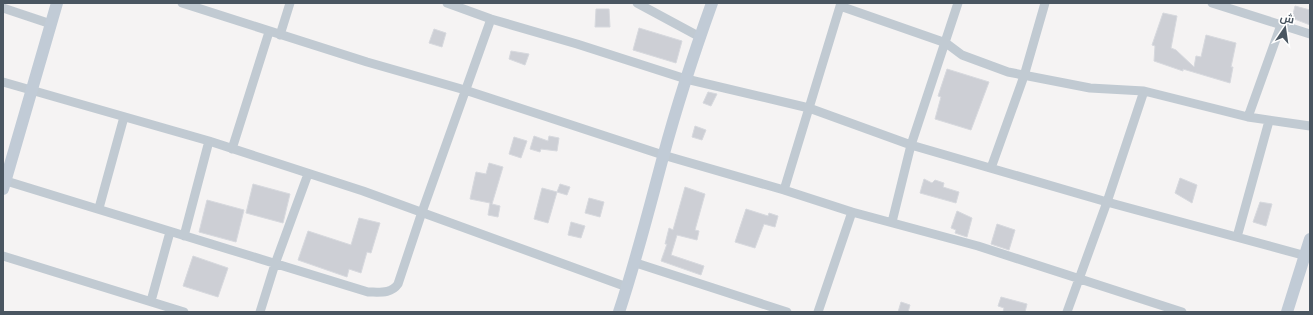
<svg xmlns="http://www.w3.org/2000/svg" width="1313" height="315" viewBox="0 0 1313 315" font-family="'Space Grotesk',Cairo,sans-serif">
<style>
.building{fill:#cdcfd5;stroke:#d7d9de}
.lines{fill:none;stroke-linecap:round;stroke-linejoin:round}
.street{stroke:#c1cad2;stroke-width:9}
.secondary{stroke:#c1cbd6;stroke-width:12}
</style>
<rect width="100%" height="100%" fill="#f5f3f3"/>
<path class="building" d="M1295,6L1310,10V25L1292,18Z
M596,9H609L610,27H595Z
M1163,13L1177,16L1171,48L1176,50L1194,67L1196,56L1201,57L1206,35L1236,43L1231,67H1233L1230,83L1183,69V71L1154,61L1155,46L1152,45Z
M639,28L682,41L676,63L633,50Z
M434,29L446,33L442,47L429,43Z
M511,51L529,54L525,65L509,59Z
M947,69L989,82L971,130L935,119L941,97L938,96Z
M708,92L717,94L711,106L703,103Z
M695,126L706,130L702,140L692,137Z
M534,136L548,141L549,136L559,138L557,151L541,149L540,152L530,149Z
M514,137L527,141L521,158L509,154Z
M489,163L503,167L492,204L500,206L498,217L488,215L490,203L470,199L476,172L486,174Z
M1180,178L1197,185L1192,203L1175,193Z
M924,179L932,183L935,180L944,183L943,187L959,192L956,203L920,193Z
M253,184L290,194L283,223L246,213Z
M560,184L570,187L567,195L557,192Z
M685,187L705,194L695,230L699,231L697,240L677,235L671,255L704,266L701,275L661,261L667,244H665L669,228L673,230Z
M542,188L557,192L548,223L534,219Z
M589,198L604,202L600,217L585,213Z
M207,200L244,210L236,242L199,232Z
M1260,202L1272,204L1266,226L1253,222Z
M746,209L768,216L769,213L778,216L775,227L764,224L755,248L735,242Z
M957,211L972,218L967,237L955,233L956,230L951,228Z
M359,218L380,223L371,253L367,252L361,273L349,269L347,277L298,260L308,231L351,245Z
M571,222L585,226L581,238L568,235Z
M997,224L1015,230L1009,250L991,244Z
M193,256L228,268L218,297L183,286Z
M1001,297L1027,304L1025,312H1003L1004,308L998,306Z
M901,302L910,305L908,312H898Z"/>
<g class="lines">
<path class="street" d="M182,3L367,62L465,90L663,155L784,190L852,212L978,246L1182,312
M447,3L491,19L577,44L686,79L809,108L911,145L1107,202L1310,257
M637,3L700,37
M1212,3L1310,34
M840,6L946,43L962,55L1008,72L1090,88L1144,91L1248,117L1310,126
M3,8L51,24
M280,35L290,3
M3,82L209,141L363,191L627,287
M1248,117L1281,25
M232,149L269,32
M991,168L1024,76L1045,3
M3,180L368,292C380,292 391,294 398,284L422,212L491,19
M784,190L841,3
M99,208L124,117
M892,222L911,145L958,3
M184,236L209,141
M1237,237L1269,121
M3,256L184,312
M636,263L787,312
M151,301L170,232
M260,312L275,264L308,174
M818,312L852,212
M1067,312L1107,202L1144,91"/>
<path class="secondary" d="M3,189L57,3
M619,312C636,261 649,209 663,157C677,105 694,53 712,3
M1287,312L1310,239"/>
</g>
<rect width="1313" height="315" fill="none" stroke="#4a5661" stroke-width="8"/>
<g transform="translate(1285 28) rotate(13)" stroke="#ffffff" stroke-width="3" paint-order="stroke">
<path d="M0-3L7 15L0 10L-7 15Z" fill="#4a5661"/>
<text y="-6" font-size="11" font-weight="bold" text-anchor="middle" fill="#4a5661">ش</text>
</g>
</svg>
